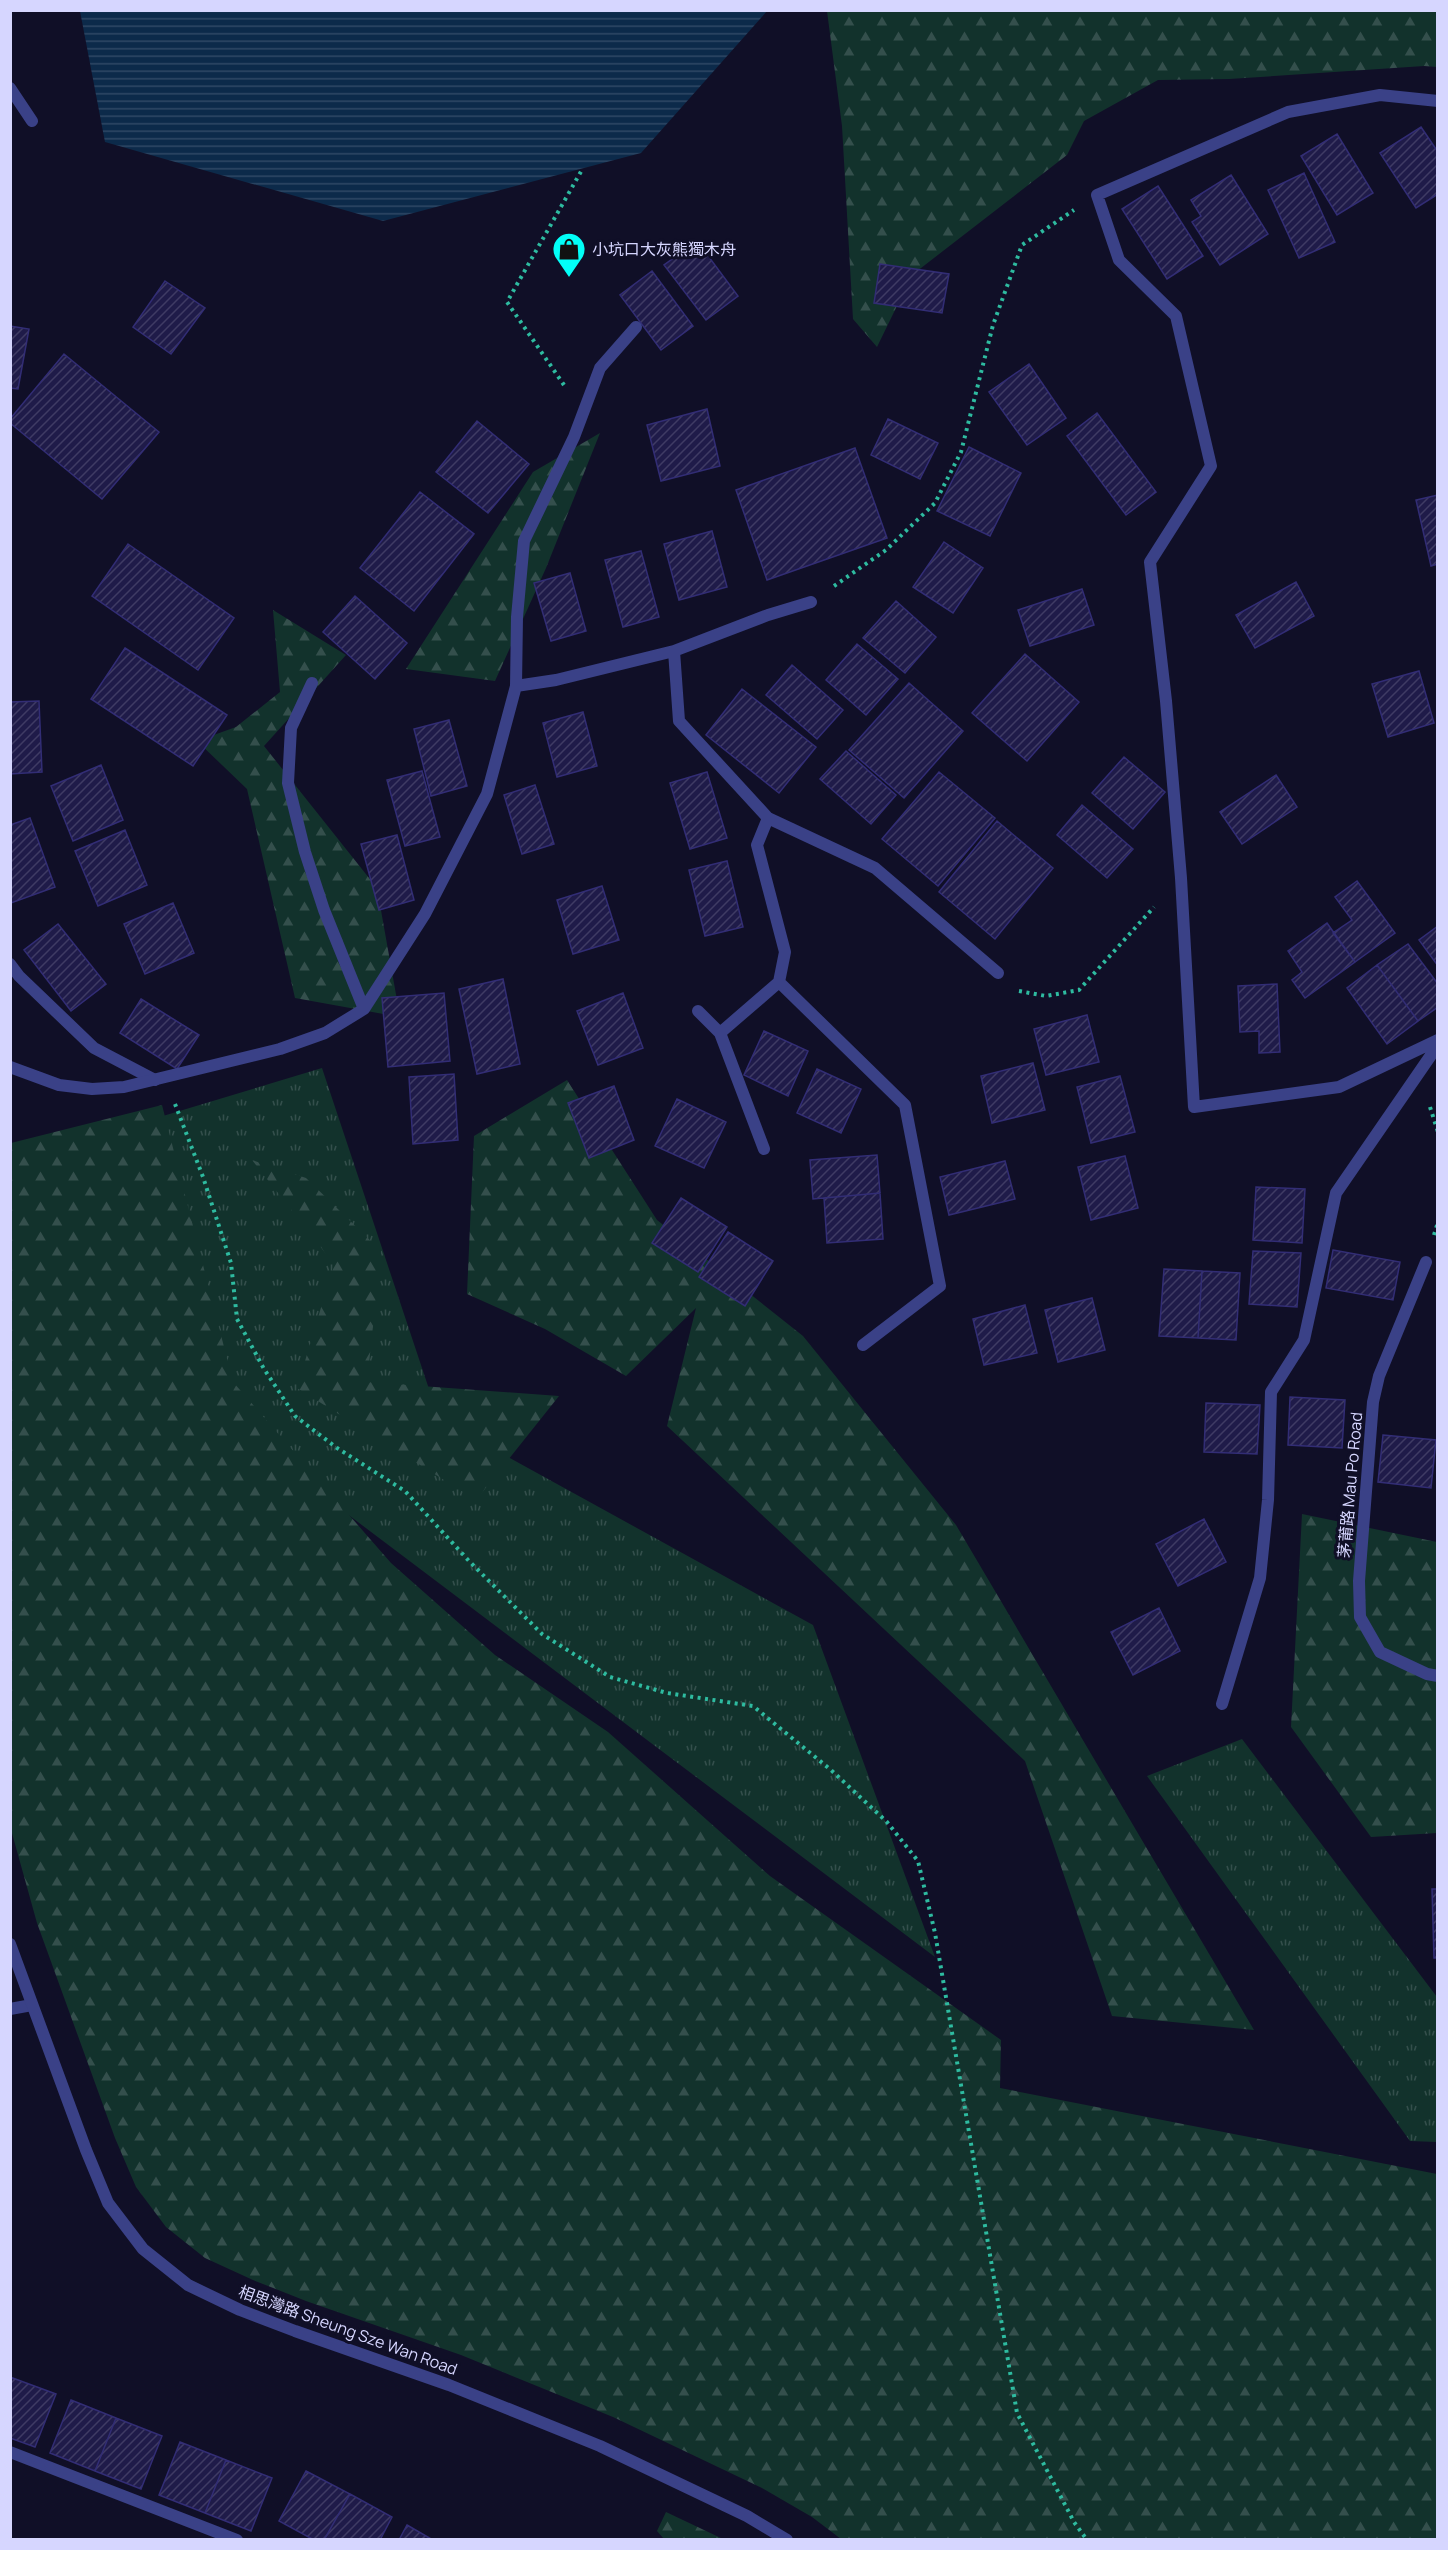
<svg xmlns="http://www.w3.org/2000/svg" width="1448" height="2550" viewBox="0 0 1448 2550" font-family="Manrope,'Noto Sans TC',sans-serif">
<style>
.grass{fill:url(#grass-tufts)}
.forest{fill:url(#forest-firs)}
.water{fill:url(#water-rules)}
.building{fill:url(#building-hatch);stroke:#322d75;stroke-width:1.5}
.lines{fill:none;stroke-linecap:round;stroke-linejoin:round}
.path{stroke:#2ebba0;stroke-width:4;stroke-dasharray:3 4.5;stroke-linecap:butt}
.lane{stroke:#3a4187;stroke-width:12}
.street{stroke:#3a4187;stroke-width:12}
.labels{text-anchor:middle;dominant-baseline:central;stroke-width:6;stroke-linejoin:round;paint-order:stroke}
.poi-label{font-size:16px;fill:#d6d6ff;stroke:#100f27;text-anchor:start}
.street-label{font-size:16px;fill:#d6d6ff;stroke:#100f27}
</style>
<defs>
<pattern id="grass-tufts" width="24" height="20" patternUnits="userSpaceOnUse" patternTransform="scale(1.5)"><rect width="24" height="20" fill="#12322c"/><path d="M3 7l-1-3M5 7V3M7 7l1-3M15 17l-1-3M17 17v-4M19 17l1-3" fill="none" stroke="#344f4c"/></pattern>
<pattern id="forest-firs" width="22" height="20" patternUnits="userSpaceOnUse" patternTransform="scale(1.5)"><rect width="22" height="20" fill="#12322c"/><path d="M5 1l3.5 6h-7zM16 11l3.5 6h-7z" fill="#344f4c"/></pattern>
<pattern id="water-rules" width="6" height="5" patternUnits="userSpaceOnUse" patternTransform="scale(1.5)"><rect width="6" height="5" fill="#0c2a4a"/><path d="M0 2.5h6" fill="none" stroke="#2f4865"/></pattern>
<pattern id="building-hatch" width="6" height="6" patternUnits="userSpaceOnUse" patternTransform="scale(1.5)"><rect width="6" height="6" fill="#1f1b49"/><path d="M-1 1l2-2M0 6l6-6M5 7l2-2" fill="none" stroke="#3f3b64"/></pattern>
</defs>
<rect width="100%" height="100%" fill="#100f27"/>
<path class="grass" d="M322,1068L439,1419L813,1625L935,1957L204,1406L153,1119Z
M1242,1739L1437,1997V2142L1410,2141L1147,1776Z"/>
<path class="forest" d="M827,11H1437V67L1424,66L1229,79L1158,80L1084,121L1067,155L912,275L877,347L853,319L842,126Z
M600,433L546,568L495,681L406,669L533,472Z
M273,610L346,655L264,746L377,888L400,1017L295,998L247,789L197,741L236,727L280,692Z
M567,1080L657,1220L803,1336L956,1525L1254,2030L1112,2016L1025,1761L667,1426L696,1308L626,1376L545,1329L467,1294L474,1136Z
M162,1105L233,1382L391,1563L495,1655L608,1732L770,1876L1001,2040L1000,2088L1437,2174V2539H841L812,2517L762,2488L613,2417L461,2355L306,2301L253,2280L205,2258L166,2227L136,2187L115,2138L37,1923L10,1826L11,1143Z
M252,1160L306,1178L381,1251L367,1382L559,1396L476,1500L297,1388L334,1264Z
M1302,1514L1437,1542V1833L1371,1837L1291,1727Z
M666,2512L723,2539H664L657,2531Z"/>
<path class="water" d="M80,11V10L767,11L641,153L383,221L105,142Z"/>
<path class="building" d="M1421,127L1438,152V194L1416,208L1380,153Z
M1337,134L1373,193L1337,215L1301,156Z
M1304,173L1335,242L1299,258L1268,190Z
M1231,175L1268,234L1220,265L1192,222L1201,216L1191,200Z
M1158,186L1203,256L1167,279L1122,209Z
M697,241L738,296L706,320L664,265Z
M880,264L949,274L942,313L874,303Z
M652,271L693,326L661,350L620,295Z
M165,281L205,308L171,354L133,327Z
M10,326L29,329L18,389L10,388Z
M64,354L159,432L102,499L10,423V419Z
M1029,364L1066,418L1027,445L989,392Z
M707,409L720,466L661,481L647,425Z
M1097,413L1156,492L1126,515L1067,436Z
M888,419L938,443L920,479L871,455Z
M477,421L529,464L488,513L436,472Z
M969,447L1021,473L990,536L937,511Z
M855,448L887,538L767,580L736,490Z
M420,492L474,534L414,611L360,568Z
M1438,495V564L1431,566L1416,500Z
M712,531L727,587L679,600L664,544Z
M944,542L983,568L953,613L913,587Z
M128,544L234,618L198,670L92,596Z
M641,551L659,617L623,627L605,560Z
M570,573L586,631L551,641L534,583Z
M1296,582L1314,616L1255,648L1236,615Z
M1082,589L1094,625L1030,646L1018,610Z
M355,596L407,643L375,679L323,632Z
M896,601L936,637L905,673L863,638Z
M857,644L898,679L866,715L826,680Z
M125,648L227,715L193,766L91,699Z
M1025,654L1079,702L1027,761L972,713Z
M792,665L843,710L817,739L766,695Z
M1419,671L1434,723L1388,737L1372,684Z
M909,683L963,731L904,798L849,750Z
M742,689L816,747L779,793L706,735Z
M39,701L42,772L10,774V702Z
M583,712L597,766L557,777L543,723Z
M449,720L467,786L431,796L414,729Z
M846,751L896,795L871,824L820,779Z
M1124,757L1165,792L1133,829L1092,793Z
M101,765L123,820L73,841L51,786Z
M422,771L440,837L405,846L387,780Z
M707,772L727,838L690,849L670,783Z
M939,772L995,818L938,886L882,839Z
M1276,775L1297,807L1242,844L1220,812Z
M535,785L554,844L522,854L504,795Z
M1082,805L1133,849L1107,878L1057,835Z
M30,818L55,887L11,903L10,825Z
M997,821L1053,868L995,939L939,892Z
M125,830L147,885L98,906L75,851Z
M397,835L414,900L379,910L361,844Z
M727,861L743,927L705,936L689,870Z
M1357,881L1395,933L1355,962L1333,933L1352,920L1335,897Z
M602,886L619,940L573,954L557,900Z
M173,903L194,953L145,974L124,924Z
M1327,923L1355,962L1305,998L1292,980L1302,972L1288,951Z
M58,924L106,984L71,1011L24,950Z
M1438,926V966L1419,940Z
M1408,944L1438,984V1007L1418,1021L1377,965Z
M1377,965L1418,1021L1387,1044L1347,988Z
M503,979L520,1064L477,1074L459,989Z
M1277,984L1280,1052L1259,1053V1031L1240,1032L1238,986Z
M444,993L450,1061L388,1067L382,998Z
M623,993L643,1048L598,1065L577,1011Z
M141,999L199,1035L177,1069L120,1033Z
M1087,1015L1099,1062L1046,1075L1034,1029Z
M764,1031L808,1051L788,1096L744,1075Z
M1033,1063L1045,1110L992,1123L981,1076Z
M817,1069L861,1089L841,1133L797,1113Z
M454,1074L458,1140L413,1144L409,1077Z
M1120,1076L1135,1132L1091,1143L1077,1087Z
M614,1086L634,1140L589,1158L568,1103Z
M677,1099L726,1122L704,1168L655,1146Z
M877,1155L880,1193L813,1199L810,1160Z
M1125,1156L1138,1208L1091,1220L1078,1167Z
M1005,1161L1015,1199L949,1215L940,1177Z
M1256,1187L1305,1189L1302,1243L1253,1240Z
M880,1193L883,1239L827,1243L824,1198Z
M681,1198L727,1227L698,1272L652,1243Z
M728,1232L773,1261L745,1306L699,1277Z
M1333,1250L1400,1262L1393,1300L1326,1288Z
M1253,1251L1301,1253L1297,1307L1249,1304Z
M1164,1269L1202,1271L1198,1338L1159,1336Z
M1202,1271L1240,1273L1236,1340L1198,1338Z
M1092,1298L1105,1350L1058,1362L1045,1310Z
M1025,1305L1037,1353L984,1365L973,1319Z
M1290,1397L1345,1400L1342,1448L1288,1445Z
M1206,1403L1260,1405L1257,1454L1204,1452Z
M1383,1435L1436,1440L1431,1488L1378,1482Z
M1204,1519L1226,1562L1178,1586L1156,1544Z
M1159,1608L1180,1651L1133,1675L1111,1632Z
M1432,1889H1438V1958H1434Z
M10,2377L56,2394L35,2447L10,2438Z
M71,2400L116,2418L95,2471L50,2453Z
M116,2418L162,2436L141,2489L95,2471Z
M180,2442L226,2460L205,2513L159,2495Z
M226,2460L272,2478L251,2531L205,2513Z
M306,2471L350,2494L324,2540H314L279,2521Z
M350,2494L392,2517L380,2540H324Z
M407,2525L433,2540H399Z"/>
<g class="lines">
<path class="path" d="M564,385L507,302L583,168
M834,586L886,550L935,503L961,452L993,325L1022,245L1074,210
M1019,991L1046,996L1079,990L1154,907
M175,1104L203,1177L231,1263L237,1319L264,1369L295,1416L337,1448L405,1491L469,1561L542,1634L610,1677L667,1693L753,1706L831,1770L887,1822L918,1861L935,1933L1017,2413L1074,2522L1087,2540
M1430,1107L1438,1132
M1434,1235L1438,1222"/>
<path class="lane" d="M10,964L19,976L94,1048L155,1080
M10,2009L32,2005
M10,2452L237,2540"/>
<path class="street" d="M10,88L32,121
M1438,101L1380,95L1288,112L1097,195L1119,260L1176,316L1211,466L1150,562L1166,701L1181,878L1194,1107L1339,1087L1438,1040
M674,651L768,615L811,602
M312,683L291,728L288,783L305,852L324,910L364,1009
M516,686L556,680L674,651L679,721L768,818L757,845L785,952L779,982L720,1033L698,1011
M768,818L875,868L998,973
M779,982L905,1105L940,1286L863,1345
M720,1033L764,1149
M10,1067L59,1085L92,1089L124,1087L280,1049L325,1033L364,1009L425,914L487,794L516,686L517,617L524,541L574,437L600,368L636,327
M1426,1262L1379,1376L1373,1402L1359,1581L1360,1617L1380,1652L1427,1674L1438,1676
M1222,1704L1260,1578L1268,1500L1271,1392L1304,1340L1336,1193L1438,1045
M10,1944L86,2150L108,2203L143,2249L188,2285L240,2310L295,2331L449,2385L600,2446L747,2516L787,2540"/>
</g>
<defs>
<symbol id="shop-pin" viewBox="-11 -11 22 30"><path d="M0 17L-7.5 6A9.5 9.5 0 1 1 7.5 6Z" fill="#02fff8" stroke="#100f27"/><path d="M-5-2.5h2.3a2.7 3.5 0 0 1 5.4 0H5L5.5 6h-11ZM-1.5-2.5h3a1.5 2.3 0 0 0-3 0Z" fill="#111"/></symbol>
</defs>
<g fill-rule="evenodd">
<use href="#shop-pin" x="550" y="230" width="38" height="52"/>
</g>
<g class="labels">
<g class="poi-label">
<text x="592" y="249">小坑口大灰熊獨木舟</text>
</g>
<g class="street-label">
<text transform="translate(1350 1485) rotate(-85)">茅莆路 Mau Po Road</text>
<text transform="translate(348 2330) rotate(20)">相思灣路 Sheung Sze Wan Road</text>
</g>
</g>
<rect width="1448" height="2550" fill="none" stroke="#d6d6ff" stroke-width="24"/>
</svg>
